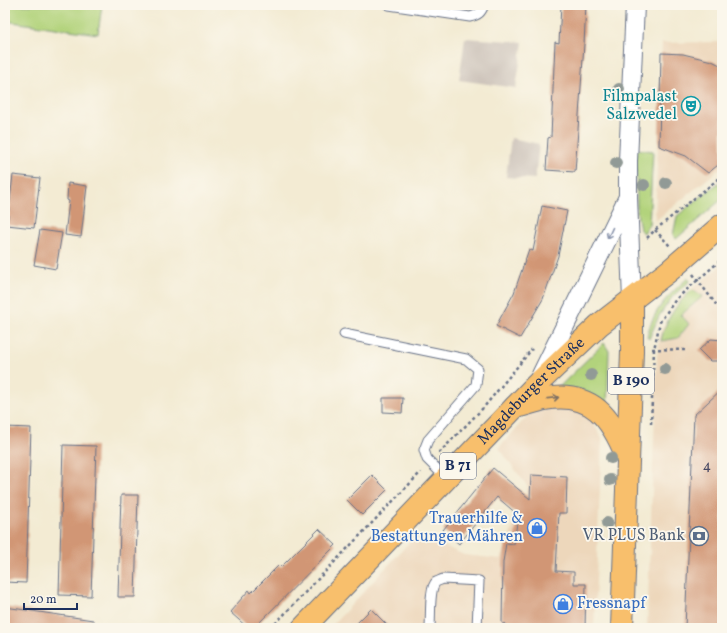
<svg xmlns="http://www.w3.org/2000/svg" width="727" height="633" viewBox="0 0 727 633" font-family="Vollkorn,serif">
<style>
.built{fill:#edd7bb}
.industrial{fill:#ccc2b9}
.green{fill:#b2d37b;stroke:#66816c}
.building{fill:#d19674}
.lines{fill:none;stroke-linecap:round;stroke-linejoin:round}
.service-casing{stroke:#677187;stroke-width:11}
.minor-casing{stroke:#677187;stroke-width:20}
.primary-casing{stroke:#677187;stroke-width:24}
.path{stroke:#677187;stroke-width:2.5;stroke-dasharray:3 3;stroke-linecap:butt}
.service{stroke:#fff;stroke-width:9}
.minor{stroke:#fff;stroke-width:18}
.primary{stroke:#f8bf6c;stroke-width:22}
.tree{fill:#919a96}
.oneway{stroke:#8d97ae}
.oneway2{stroke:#7e7064}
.labels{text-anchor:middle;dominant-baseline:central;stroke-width:3.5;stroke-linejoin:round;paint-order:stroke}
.number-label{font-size:14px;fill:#484964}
.shield{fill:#fbf7ec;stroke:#5e6b89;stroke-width:1}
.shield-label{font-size:15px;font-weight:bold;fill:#1b2f5e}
.culture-label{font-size:16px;fill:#0d838f;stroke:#fbf7ec;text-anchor:end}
.street-label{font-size:16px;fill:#1b2f5e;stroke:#fbf7ec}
.shop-label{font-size:16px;fill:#366cbe;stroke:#fbf7ec;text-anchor:end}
.service-label{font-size:16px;fill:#4e5e75;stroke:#fbf7ec;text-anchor:end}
</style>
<rect width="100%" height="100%" fill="#fbf7ec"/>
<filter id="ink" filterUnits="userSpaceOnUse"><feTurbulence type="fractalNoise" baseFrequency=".025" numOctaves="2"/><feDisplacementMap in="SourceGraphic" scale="8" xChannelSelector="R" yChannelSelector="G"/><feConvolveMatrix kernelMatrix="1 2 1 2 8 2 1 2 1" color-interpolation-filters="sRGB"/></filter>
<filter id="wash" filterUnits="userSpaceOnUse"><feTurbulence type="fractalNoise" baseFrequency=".012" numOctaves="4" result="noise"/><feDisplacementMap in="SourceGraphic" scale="16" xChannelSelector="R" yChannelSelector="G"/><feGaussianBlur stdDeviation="0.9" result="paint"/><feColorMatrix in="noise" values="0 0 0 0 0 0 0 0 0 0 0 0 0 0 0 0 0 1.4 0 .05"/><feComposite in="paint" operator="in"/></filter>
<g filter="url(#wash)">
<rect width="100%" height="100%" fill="#f3ebd3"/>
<path class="built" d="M722,42V167L655,221L662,43Z
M722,264V628H647L657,357L661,331L680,299Z
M552,407H577L596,419L594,425L602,438L594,628H330L417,534L464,555L501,559L528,487L499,448L529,414Z"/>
<path class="industrial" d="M465,38L523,42L516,88L459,80Z
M511,138L539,144L535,179L506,177Z"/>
<path class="green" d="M5,5H102L98,34L5,21Z
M636,149L653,151L649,224L644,233L640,230L637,212Z
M722,180V199L676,239L673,235L677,216Z
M688,278L690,281L673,296L659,316L649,339L647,337C653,309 668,296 688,278Z
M692,290L703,296L681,315L689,324L678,338L661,341C664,322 677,303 692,290Z
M604,343L609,351L607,410L557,389Z"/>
<g id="blocks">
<path class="building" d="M561,5H586L584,44L575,172L546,170L548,138L551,137L555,42L559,43Z
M661,53L683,54L712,61L722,66V162L708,173L686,156L659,146Z
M13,175L40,178L34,228L7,225Z
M68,183L87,186L81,237L65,235L69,201L67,200Z
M542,206L567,211L558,256L543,299L520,338L496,326L514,293L529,249L533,251Z
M40,230L62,233L56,269L34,265Z
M711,339L722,340V361H710L699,350Z
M722,389V628H685L694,415Z
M383,398H403L402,413L383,412Z
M5,427L31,428L26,583L5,582Z
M63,445L96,446L91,596L59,595Z
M493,468L530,499L531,475L567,477L566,513H559L556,571L574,572V584H586L585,628H505L506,624L502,623L503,562L506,543L514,544L518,515L497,497L459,544L443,530Z
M372,475L387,490L362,515L347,500Z
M121,495H138L135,597H118Z
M319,529L336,545L254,628H248L230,612L249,590L251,593L279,565L281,567Z
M5,607L93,620L92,628H27L5,625Z
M371,609L390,628H352Z"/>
</g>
</g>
<g filter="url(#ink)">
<use href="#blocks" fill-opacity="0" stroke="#677187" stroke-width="1"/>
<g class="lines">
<defs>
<path id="service" d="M389,5L470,17C478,15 481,13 484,5
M344,334L466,359L478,369L476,385L428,440L424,450L427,459L446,478
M430,626C431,616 429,588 436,582C438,581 441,580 443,579L479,581L477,628"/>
<path id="minor" d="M632,300L628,198V161L635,5
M539,379L627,199"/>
<g id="primary">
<path d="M515,407C525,405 535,401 545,399C592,391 611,417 627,457"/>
<path id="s1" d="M303,628L535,386L599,325L669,271L722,225"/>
<path d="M622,628L632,351V300"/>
</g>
</defs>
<use href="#service" class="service-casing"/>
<use href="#minor" class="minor-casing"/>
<use href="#primary" class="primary-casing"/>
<path class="path" d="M655,230L670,246
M647,238L655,230L722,176
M693,274L718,307
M652,349L686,350
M651,424L654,349L660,322L676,299L722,259
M439,453L484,407L532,349
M271,628L421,472"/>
<use href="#service" class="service"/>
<use href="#minor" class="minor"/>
<use href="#primary" class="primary"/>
</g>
<g class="tree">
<circle cx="619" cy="89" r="6"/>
<circle cx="616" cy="163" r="6"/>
<circle cx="666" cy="183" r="6"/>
<circle cx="644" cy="185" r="6"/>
<circle cx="665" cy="369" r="6"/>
<circle cx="591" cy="375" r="6"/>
<circle cx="611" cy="458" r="6"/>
<circle cx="610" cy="480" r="6"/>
<circle cx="607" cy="523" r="6"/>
</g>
<defs><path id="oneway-shaft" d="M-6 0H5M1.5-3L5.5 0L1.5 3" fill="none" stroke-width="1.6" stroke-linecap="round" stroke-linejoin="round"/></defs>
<use class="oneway" href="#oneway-shaft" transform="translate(610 233) rotate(115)"/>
<use class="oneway2" href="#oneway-shaft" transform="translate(553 398) rotate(-6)"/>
</g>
<defs>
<symbol id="theatre-ring" viewBox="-11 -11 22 22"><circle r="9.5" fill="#fbf7ec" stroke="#0f9aa8" stroke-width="1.5"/><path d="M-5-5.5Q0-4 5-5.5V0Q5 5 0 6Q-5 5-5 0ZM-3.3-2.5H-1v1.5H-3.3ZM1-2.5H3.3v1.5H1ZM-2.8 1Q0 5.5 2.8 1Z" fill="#0f9aa8"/></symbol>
<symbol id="shop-ring" viewBox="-11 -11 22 22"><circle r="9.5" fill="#fbf7ec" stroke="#3f7fe0" stroke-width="1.5"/><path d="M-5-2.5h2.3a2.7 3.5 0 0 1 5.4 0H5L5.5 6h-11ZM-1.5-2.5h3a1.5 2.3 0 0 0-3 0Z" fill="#3f7fe0"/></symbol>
<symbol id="bank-ring" viewBox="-11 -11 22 22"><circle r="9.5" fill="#fbf7ec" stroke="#5c6f8a" stroke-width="1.5"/><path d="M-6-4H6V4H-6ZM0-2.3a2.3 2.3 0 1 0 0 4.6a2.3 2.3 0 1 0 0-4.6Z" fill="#5c6f8a"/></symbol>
</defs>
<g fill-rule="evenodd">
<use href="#theatre-ring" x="680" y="95" width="22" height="22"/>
<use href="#shop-ring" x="526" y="517" width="22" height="22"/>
<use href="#bank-ring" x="688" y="525" width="22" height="22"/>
<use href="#shop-ring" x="552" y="593" width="22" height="22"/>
</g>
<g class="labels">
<g class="number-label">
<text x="707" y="466">4</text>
</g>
<g class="shield">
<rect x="608" y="368" width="46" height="26" rx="3"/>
<rect x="440" y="453" width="36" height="26" rx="3"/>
</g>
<g class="shield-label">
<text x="631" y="381">B 190</text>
<text x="458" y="466">B 71</text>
</g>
<g class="culture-label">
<text x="677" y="97">Filmpalast<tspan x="677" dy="18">Salzwedel</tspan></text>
</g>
<g class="street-label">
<text stroke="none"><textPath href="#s1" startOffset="329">Magdeburger Straße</textPath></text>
</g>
<g class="shop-label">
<text x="523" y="519">Trauerhilfe &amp;<tspan x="523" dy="18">Bestattungen Mähren</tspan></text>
<text x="577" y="604" text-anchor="start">Fressnapf</text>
</g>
<g class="service-label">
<text x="685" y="536">VR PLUS Bank</text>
</g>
</g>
<rect width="727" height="633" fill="none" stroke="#fbf7ec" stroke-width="20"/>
<path d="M24 603v6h53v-6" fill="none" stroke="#1b2f5e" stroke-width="2"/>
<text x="30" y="603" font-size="12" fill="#1b2f5e" stroke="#fbf7ec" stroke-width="3" paint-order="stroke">20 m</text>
</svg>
